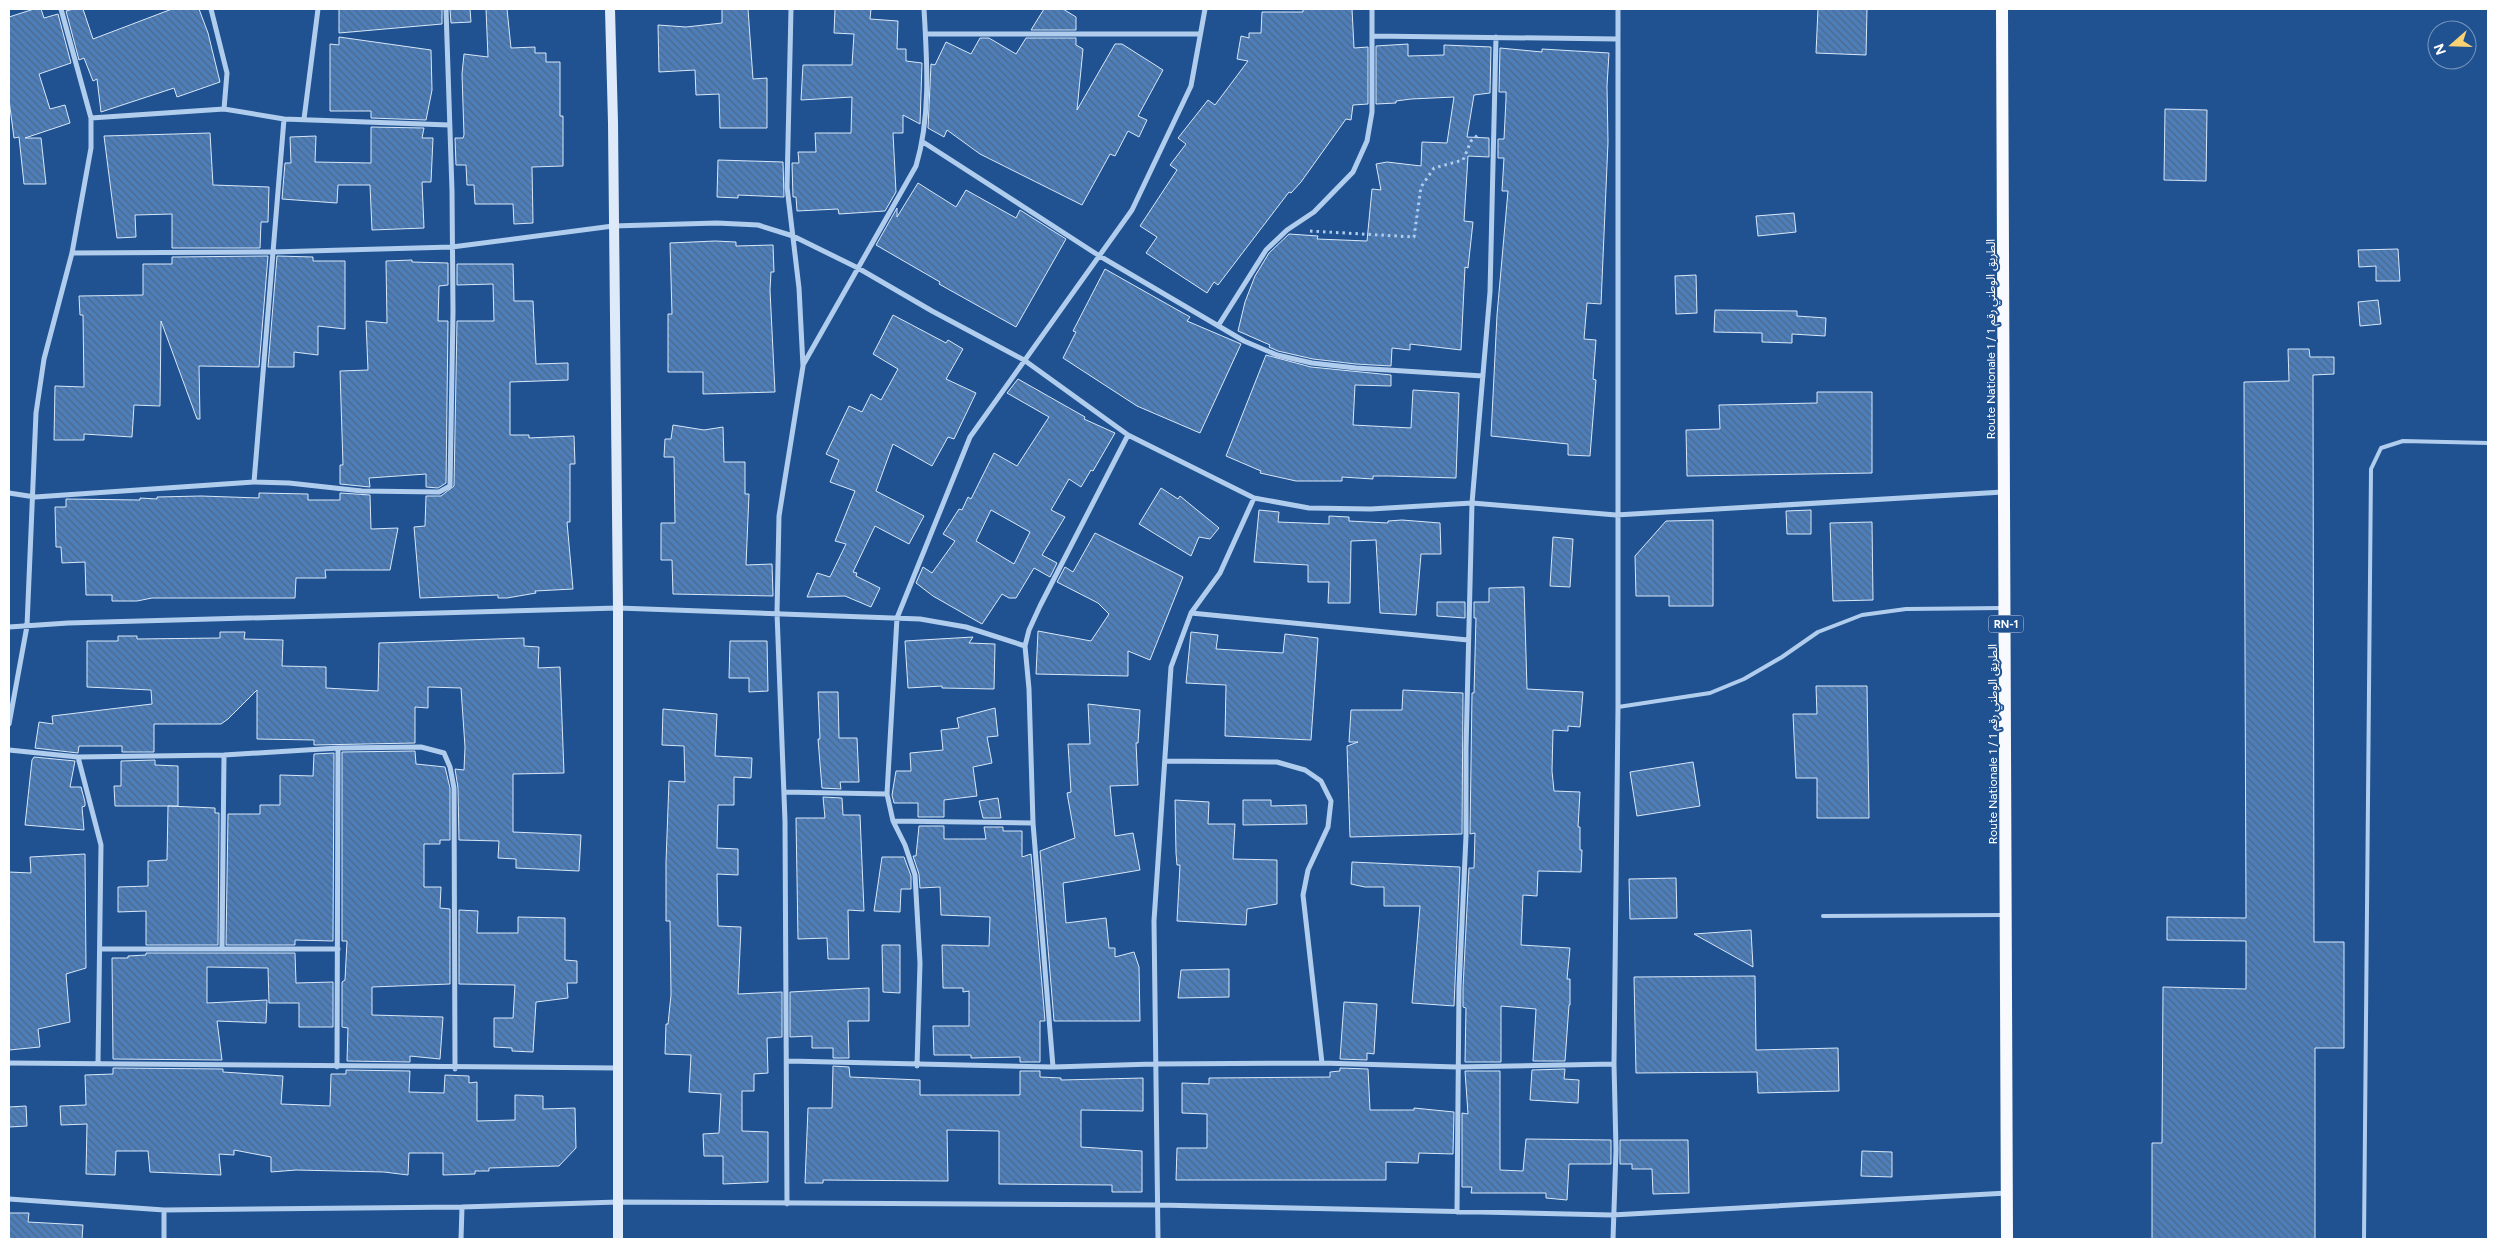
<svg xmlns="http://www.w3.org/2000/svg" width="2497" height="1248" viewBox="0 0 2497 1248" font-family="Figtree,'Noto Sans Arabic',sans-serif">
<style>
.building{fill:url(#building-back-hatch);stroke:#d7e7f9;fill-rule:evenodd}
.lines{fill:none;stroke-linecap:round;stroke-linejoin:round}
.path{stroke:#b1cded;stroke-width:3;stroke-dasharray:2.5 4;stroke-linecap:butt}
.lane{stroke:#b1cded;stroke-width:4}
.street{stroke:#b1cded;stroke-width:5}
.secondary{stroke:#deeafa;stroke-width:10}
.primary{stroke:#f8faff;stroke-width:12}
.labels{text-anchor:middle;dominant-baseline:central;stroke-width:4;stroke-linejoin:round;paint-order:stroke}
.shield{fill:#205291;stroke:#bccbde;stroke-width:1}
.shield-label{font-size:11px;font-weight:bold;fill:#fff}
.street-label{font-size:12px;fill:#fff;stroke:#205291}
</style>
<defs>
<pattern id="building-back-hatch" width="6" height="6" patternUnits="userSpaceOnUse" patternTransform="scale(1.25)"><rect width="6" height="6" fill="#4d7eb9"/><path d="M-1 5l2 2M0 0l6 6M5-1l2 2" fill="none" stroke="#4d6888"/></pattern>
</defs>
<rect width="100%" height="100%" fill="#205291"/>
<path class="building" d="M34,9H41L44,18L58,14L71,63L39,74L50,109L65,105L70,123L25,138H41L46,184H24L19,137L14,138L9,100V17Z
M74,9H83L93,39L172,9H199L208,33L220,82L177,97L174,88L101,112L97,79L93,81L84,58L79,60L66,11Z
M339,9H442V24L339,33Z
M450,9H470L471,22L451,23Z
M486,9H507L511,48L535,47V53H546V62H560V116H563V166L532,167L533,223L514,224L513,204H475L474,185H467L466,165H456L455,138H463L464,135L462,74L464,54L488,57Z
M722,9H748L753,79L767,78V128H720L719,94L696,95L695,70L659,72L658,25L686,27L722,23Z
M835,9H871L870,19L898,21L897,49H906V61L922,63L920,124L903,115V133H893L896,192L885,211L839,214L838,209L797,211L796,197H793L792,163H799L798,152H816L815,133H851L852,97L801,100L803,65H852L854,34L834,33Z
M1044,9H1063L1076,17V30H1031Z
M1303,9H1352L1354,48L1368,47V104L1353,105L1351,120L1346,119L1301,182L1291,193L1289,192L1218,285L1214,282L1207,293L1146,253L1157,237L1140,226L1177,170L1170,165L1186,144L1178,138L1208,100L1215,105L1248,61L1237,59L1241,36L1249,38V33H1261L1262,12H1303Z
M1818,9H1867L1866,55L1816,53Z
M339,37L431,50L432,90L426,120L371,118V111H330V44L339,45Z
M980,38H989L1016,54L1026,38H1076V45L1083,49L1077,110L1115,44H1122L1163,70L1138,116L1147,120L1139,137L1128,131L1115,156L1110,154L1082,205L980,154L947,130L944,137L928,128L931,64L935,65L946,42L971,54Z
M1408,44V56L1444,55V45L1491,47L1490,93L1474,95L1467,137L1489,138V157L1468,156L1464,221L1473,222L1468,268L1465,267L1461,350L1410,344V350L1392,348L1391,366L1356,364L1313,359L1278,351L1269,347L1270,345L1238,331L1245,302L1255,276L1269,253L1289,234L1318,236L1317,239L1367,241L1372,189L1381,190L1376,164L1387,162L1421,166L1422,142L1447,143L1454,97L1411,99L1396,101V103L1376,104V46Z
M1500,48L1542,52V49L1609,53L1607,86L1608,142L1601,304L1587,303L1584,339L1596,340L1593,379L1596,380L1590,456L1568,455V444L1491,436L1497,315L1508,191H1502L1504,158H1498V139H1504L1506,99V92H1499Z
M2165,109L2207,110L2206,181L2164,180Z
M371,127L424,128L422,138H433L431,182H422L424,228L372,230L370,185H338L337,203L282,199L285,163H291L290,137L316,136L315,162L371,163Z
M210,133L213,185L269,187L268,222H261L260,248H172V214L135,215L136,237L117,238L104,136Z
M718,160L783,162L784,197L738,195V198L717,197Z
M918,183L956,207L966,190L1016,218L1020,210L1066,239L1016,327L939,284L940,282L876,245L897,208V217Z
M1794,213L1796,232L1758,236L1756,216Z
M715,241L736,242V246L773,245L774,272H771L770,290L775,392L703,394V372H668V314H672L670,243Z
M2398,249L2400,281H2376V266L2359,267L2358,250Z
M268,256L259,367L199,366L200,419H197L161,321L160,406L134,405L132,437L84,434V440H54L55,386L84,387L83,315H80L79,296L143,295V264H172V257Z
M277,256L313,257V261H345V329L318,326V355L294,352V367H268Z
M412,260V262L448,263V285L439,286L438,321H448L446,483L438,488L426,487V474L369,478L370,487L340,484V465H343L340,371L368,370L366,321L387,323L386,261Z
M457,264H513L514,301H533L536,364L568,363V380L510,382V435H529V438L574,436L575,464H570V522H567L573,589L535,591L536,593L507,598H498V595L420,598L414,527L425,526L426,496H441L454,486L457,321H494L493,284L457,285Z
M1105,269L1190,317L1187,321L1241,344L1200,433L1137,406L1063,358L1076,332L1073,331Z
M1696,275L1697,313L1676,314L1675,276Z
M2378,300L2381,324L2360,326L2358,302Z
M1715,310L1797,311V316L1826,318L1825,336L1792,334V343L1762,342V333L1714,332Z
M893,315L946,343L948,340L963,349L946,379L976,393L954,439L948,437L932,466L893,444L876,491L924,516L909,544L875,526L853,572L857,573L856,576L880,588L871,607L845,596L807,597L817,573L830,577L846,544L835,541L855,491L830,482L839,460L826,454L849,406L862,412L871,394L881,400L898,369L873,354Z
M2288,349H2309L2310,357H2334V374L2313,375L2314,942H2344V1048H2315V1239H2152V1143H2162L2163,987L2246,989V941L2167,940V917L2246,918L2244,382L2289,381Z
M1266,355L1311,367L1391,375V386L1355,385L1353,425L1411,428L1413,390L1459,393L1456,478L1388,476H1373V479L1342,477V481H1296L1260,473L1261,471L1226,456Z
M1018,379L1085,417L1084,419L1115,433L1093,471L1091,470L1081,487L1069,479L1051,510L1065,517L1042,555L1057,563L1050,577L1034,568L1016,598H1009L1002,594L982,624L933,596L916,583L923,567L932,573L955,541L943,534L959,509L962,510L968,497L971,499L994,453L1017,466L1049,417L1007,393ZM991,510L1030,532L1014,564L976,541Z
M1817,392H1872V473L1687,476L1686,430L1720,429L1719,405L1817,403Z
M673,425L704,430L723,427L724,462H745V494H749L746,565L772,564L773,596L673,594L672,560H661V523H675L674,457H664L665,439H671Z
M1161,488L1178,499L1180,496L1219,528L1210,539L1199,537L1191,556L1139,524Z
M259,493L308,494V500H340V493L370,495L371,529L398,528L390,570H325L326,578H296L295,598H152L137,601H112V595H86L85,562L62,563L61,547H56L55,507H66V499L140,500V498L157,499V497L201,496L259,498Z
M1259,510L1279,512L1278,522L1329,524V516L1349,517V521L1388,523V521L1402,520L1440,523L1441,554H1421L1416,615L1380,613L1376,540L1351,541L1350,603H1328L1329,582H1308V565L1254,562Z
M1811,510V534H1787L1786,511Z
M1713,520V606H1669V596H1636L1635,556L1666,521Z
M1872,522L1873,600L1833,601L1830,523Z
M1095,533L1183,577L1150,660L1128,651V676L1036,674L1038,631L1091,641L1109,614L1098,603L1057,582L1065,567L1073,572Z
M1553,537L1573,539L1570,587L1550,586Z
M1524,587L1527,689L1583,692L1580,727L1568,726V731L1553,730L1552,771L1554,791L1580,792L1578,827H1580V850H1582L1581,872L1538,871L1537,896L1523,895L1521,945L1570,948L1567,979H1570V1005H1569L1565,1061H1533L1536,1009L1501,1006V1062H1465L1466,1008L1463,1007V988L1469,868H1474L1475,833L1470,834L1472,693H1474L1476,618H1474V602H1489V588Z
M1437,602H1465V618L1437,616Z
M220,632H245L244,639L283,640L282,666L326,667V688L378,691L379,643L524,638V646L539,647L538,668L560,667L564,773L513,774V832L581,835L579,871L516,868V859L498,858L499,841L459,840L458,788L455,769L464,770L465,747L461,688L428,687V708L415,707V743L314,745V740L257,739V690L228,719L221,724H154V752H122V746H79L78,753L35,748L39,722L53,724L52,716L152,704L151,690L87,687V641H118V636H137V639L220,638Z
M1191,632L1218,635L1216,649L1283,653L1285,634L1318,638L1311,740L1225,736L1226,685L1186,683Z
M973,637L969,643L995,644L994,689L942,688V686L908,688L905,641Z
M730,641H767L768,691L749,692V678H729Z
M1816,686H1867L1869,818H1817V778H1796L1793,714H1817Z
M1403,690L1463,693L1462,834L1350,837L1347,746L1358,742H1349L1351,710H1402Z
M818,692H838L839,738H857L859,782H840L841,789L822,788L818,739H820Z
M1088,704L1140,710L1138,743H1136L1138,785L1110,786L1115,836L1133,833L1140,870L1063,883L1066,923L1106,918L1109,948H1115V957L1134,952L1139,967L1140,1021H1054L1040,851L1075,838L1067,793L1071,792L1068,744H1090Z
M995,708L998,736L987,737L992,763L973,767L977,796L944,800V817H918V803H894L892,795L896,771H911L910,753L943,750L941,730L959,728L957,718Z
M663,709L717,714L715,756L752,758L751,778L734,777V805H718L717,848L738,849V875L717,874L718,926L741,927L738,994L782,992V1037L767,1038L768,1073L754,1074V1091H742V1131L768,1132V1182L723,1184V1156H704L703,1134L719,1133L721,1094L689,1092L691,1055L665,1054L666,1024H668L671,995L670,921H666V862L669,781L685,782L684,746L662,745Z
M415,751L416,764L445,767L450,788V840H440V844H424V887H441L440,908L450,909V984L372,987V1015L443,1017L440,1059L410,1056V1062L347,1061L348,1028L342,1027V982L345,980L347,941H342V752Z
M334,753L333,941L295,940V945H226L228,814H260V805H280V775L313,776L314,754Z
M34,757L75,761L70,787H81L85,802V806L82,807L84,830L25,825L32,760Z
M155,760V765L178,766V806H115L114,786H121V761Z
M1693,762L1700,806L1637,816L1630,772Z
M823,797L842,798L843,815H860L864,911L848,910L849,959H828L827,938L798,939L796,818H825Z
M998,798L1001,818H983L979,801Z
M1175,800L1209,802L1208,824H1235L1233,859L1277,860V904L1247,909L1246,925L1177,921L1180,865H1177L1176,853Z
M1243,800H1271V806L1306,805L1307,824L1243,825Z
M168,806L215,808V813H219L218,945H146V911L118,912V887L148,886V861L167,860Z
M919,826H944V839H986L984,827H1003V831H1022V857L1031,854L1045,1021H1040V1062H1020V1057L971,1058V1055H934L933,1026H969V991L963,992V988H943L942,945L989,946L990,917L941,915L940,887L920,888L919,874L913,856H916Z
M85,854L86,968L66,974L70,1022L38,1029L40,1047L9,1050V872L31,873L30,857Z
M882,857H904L911,876V889H901L900,912L874,911Z
M1352,862L1460,867L1454,1006L1412,1003L1420,906H1384V887H1365L1351,884Z
M1676,878L1677,918L1630,919L1629,879Z
M459,910L478,911L477,933H518V917L565,918V960L577,961V983H567L568,998L536,1002L533,1052L512,1051V1048L494,1047V1018H513L515,985L459,984Z
M1751,930L1753,967L1694,934Z
M882,945H900V993L883,992Z
M146,953H295L296,983L333,982V1027H299V1003H269L268,968L207,967V1003L267,1000L266,1023L217,1021L222,1060L113,1059L112,958H128V956L146,955Z
M1229,969V997L1178,998L1181,970Z
M1755,976L1756,1050L1838,1048L1839,1091L1758,1093L1757,1072L1636,1073L1634,977Z
M869,988V1021H848L849,1058H833V1048H812V1036L790,1037V992Z
M1344,1002L1377,1004L1374,1054L1367,1053V1060L1340,1059Z
M833,1066L849,1067L850,1077L920,1080V1095H1020V1071H1040V1077L1061,1078V1080L1143,1078V1111L1081,1110V1147L1142,1151V1192H1112V1185L999,1184V1131L947,1130L948,1181L823,1180V1183H805L808,1108H832Z
M113,1068L223,1069V1072L283,1076L281,1104L330,1106L331,1074H346V1070L410,1071L409,1092L444,1093L445,1075L469,1076V1083L477,1082V1121L515,1120V1095L543,1096V1109L575,1108L576,1148L559,1166L489,1168V1171H475V1174L443,1175V1153H409L408,1175L384,1172L296,1170L271,1172V1157L234,1150V1155L219,1154L221,1175L150,1172L148,1151H116L115,1175L86,1174L87,1124L61,1125L60,1106L86,1105L85,1075L113,1074Z
M1340,1068L1368,1069L1370,1110H1414V1108L1454,1112L1453,1154L1419,1153L1418,1163L1386,1162V1180H1176L1177,1148H1207V1114L1182,1113V1083L1209,1084V1078L1330,1077V1072L1340,1071Z
M1565,1069L1564,1079L1579,1080L1578,1103L1530,1100L1532,1070Z
M1465,1071H1500V1170L1523,1171L1526,1139L1611,1140V1164H1569L1567,1200L1546,1198V1193H1471L1472,1187H1462V1113L1468,1114Z
M26,1106L27,1126L9,1127V1107Z
M1620,1140H1688L1689,1193L1653,1194L1652,1169H1632V1164H1620Z
M1862,1151L1892,1152V1177L1861,1176Z
M9,1213H29L28,1222L83,1225L82,1239H9Z"/>
<g class="lines">
<path class="path" d="M1310,231L1414,237L1421,187L1434,168L1463,160L1471,141L1480,133"/>
<path class="lane" d="M1618,707L1710,693L1744,679L1782,657L1818,632L1862,615L1906,609L2002,608
M1823,916L2003,915
M2364,1239L2371,469L2381,448L2403,441L2488,443"/>
<path class="street" d="M211,9L227,73L224,109
M926,34H1200
M1372,36L1617,39
M91,118L224,109L284,119L449,125
M304,119L318,9
M923,142L1098,255L1244,341L1277,355L1312,363L1356,368L1483,376
M72,253L272,252L452,247L613,226L717,223L758,225L793,236L858,268L932,311L1024,360L1128,435L1254,498L1309,508L1371,509L1472,503L1616,515L2003,492
M1218,326L1266,250L1287,230L1314,212L1353,172L1367,141L1372,112V9
M803,365L916,166C931,116 927,61 924,9
M254,482L284,119
M9,493L35,497L254,482L289,483L362,491L439,492L450,486L453,311L452,191L446,9
M1191,613L1468,640
M9,627L68,623L618,608L920,619L966,627L1025,646
M9,724L27,626L36,413L44,359L72,253L91,148V118L61,9
M9,750L78,757L224,755L338,748L421,747L444,753L450,767L454,788L455,1069
M78,757L101,845L98,1063
M1166,761L1277,762L1305,770L1321,781L1331,801L1328,827L1308,870L1303,895L1322,1063
M784,792L887,794
M893,821L1033,823
M222,948L224,755
M100,949H338
M788,1061L1053,1067L1154,1064L1322,1063L1457,1067L1614,1064
M9,1063L618,1068
M917,1066L920,963L915,875L905,845L893,821L887,794L897,618L970,437L1132,210L1191,86L1205,9
M337,1067L338,748
M1053,1067L1033,823L1029,689L1025,646L1029,630L1040,606L1128,435
M9,1199L164,1210L462,1207L618,1202L1158,1205L1612,1215L2007,1193
M787,1204L785,821L777,613L779,516L803,366L799,288L787,187L791,9
M1457,1212L1459,988L1466,836V749L1472,503L1490,292L1496,37
M164,1239V1210
M461,1239L462,1207
M1158,1239L1154,921L1171,667L1191,613L1220,573L1254,498
M1613,1239L1616,1150L1614,1064L1618,707V9"/>
<path class="secondary" d="M610,9L613,123L618,608V1239"/>
<path class="primary" d="M2002,9L2007,1239"/>
</g>
<g class="labels">
<rect class="shield" x="1988.5" y="615.5" width="35" height="17" rx="4"/>
<g class="shield-label">
<text x="2006" y="624">RN-1</text>
</g>
<g class="street-label">
<text transform="translate(1991 339) rotate(-90)">Route Nationale 1 / الطريق الوطني رقم 1</text>
<text transform="translate(1993 744) rotate(-90)">Route Nationale 1 / الطريق الوطني رقم 1</text>
</g>
</g>
<rect width="2497" height="1248" fill="none" stroke="#ffffff" stroke-width="20"/>
<g transform="translate(2452 45) rotate(250)"><circle r="24" fill="#205291" stroke="#7997bd"/>
<path d="M0-4L9 19L0 12L-9 19Z" fill="#fad273"/>
<text y="-8" font-size="14" font-weight="bold" text-anchor="middle" fill="#ffffff">N</text>
</g>
</svg>
